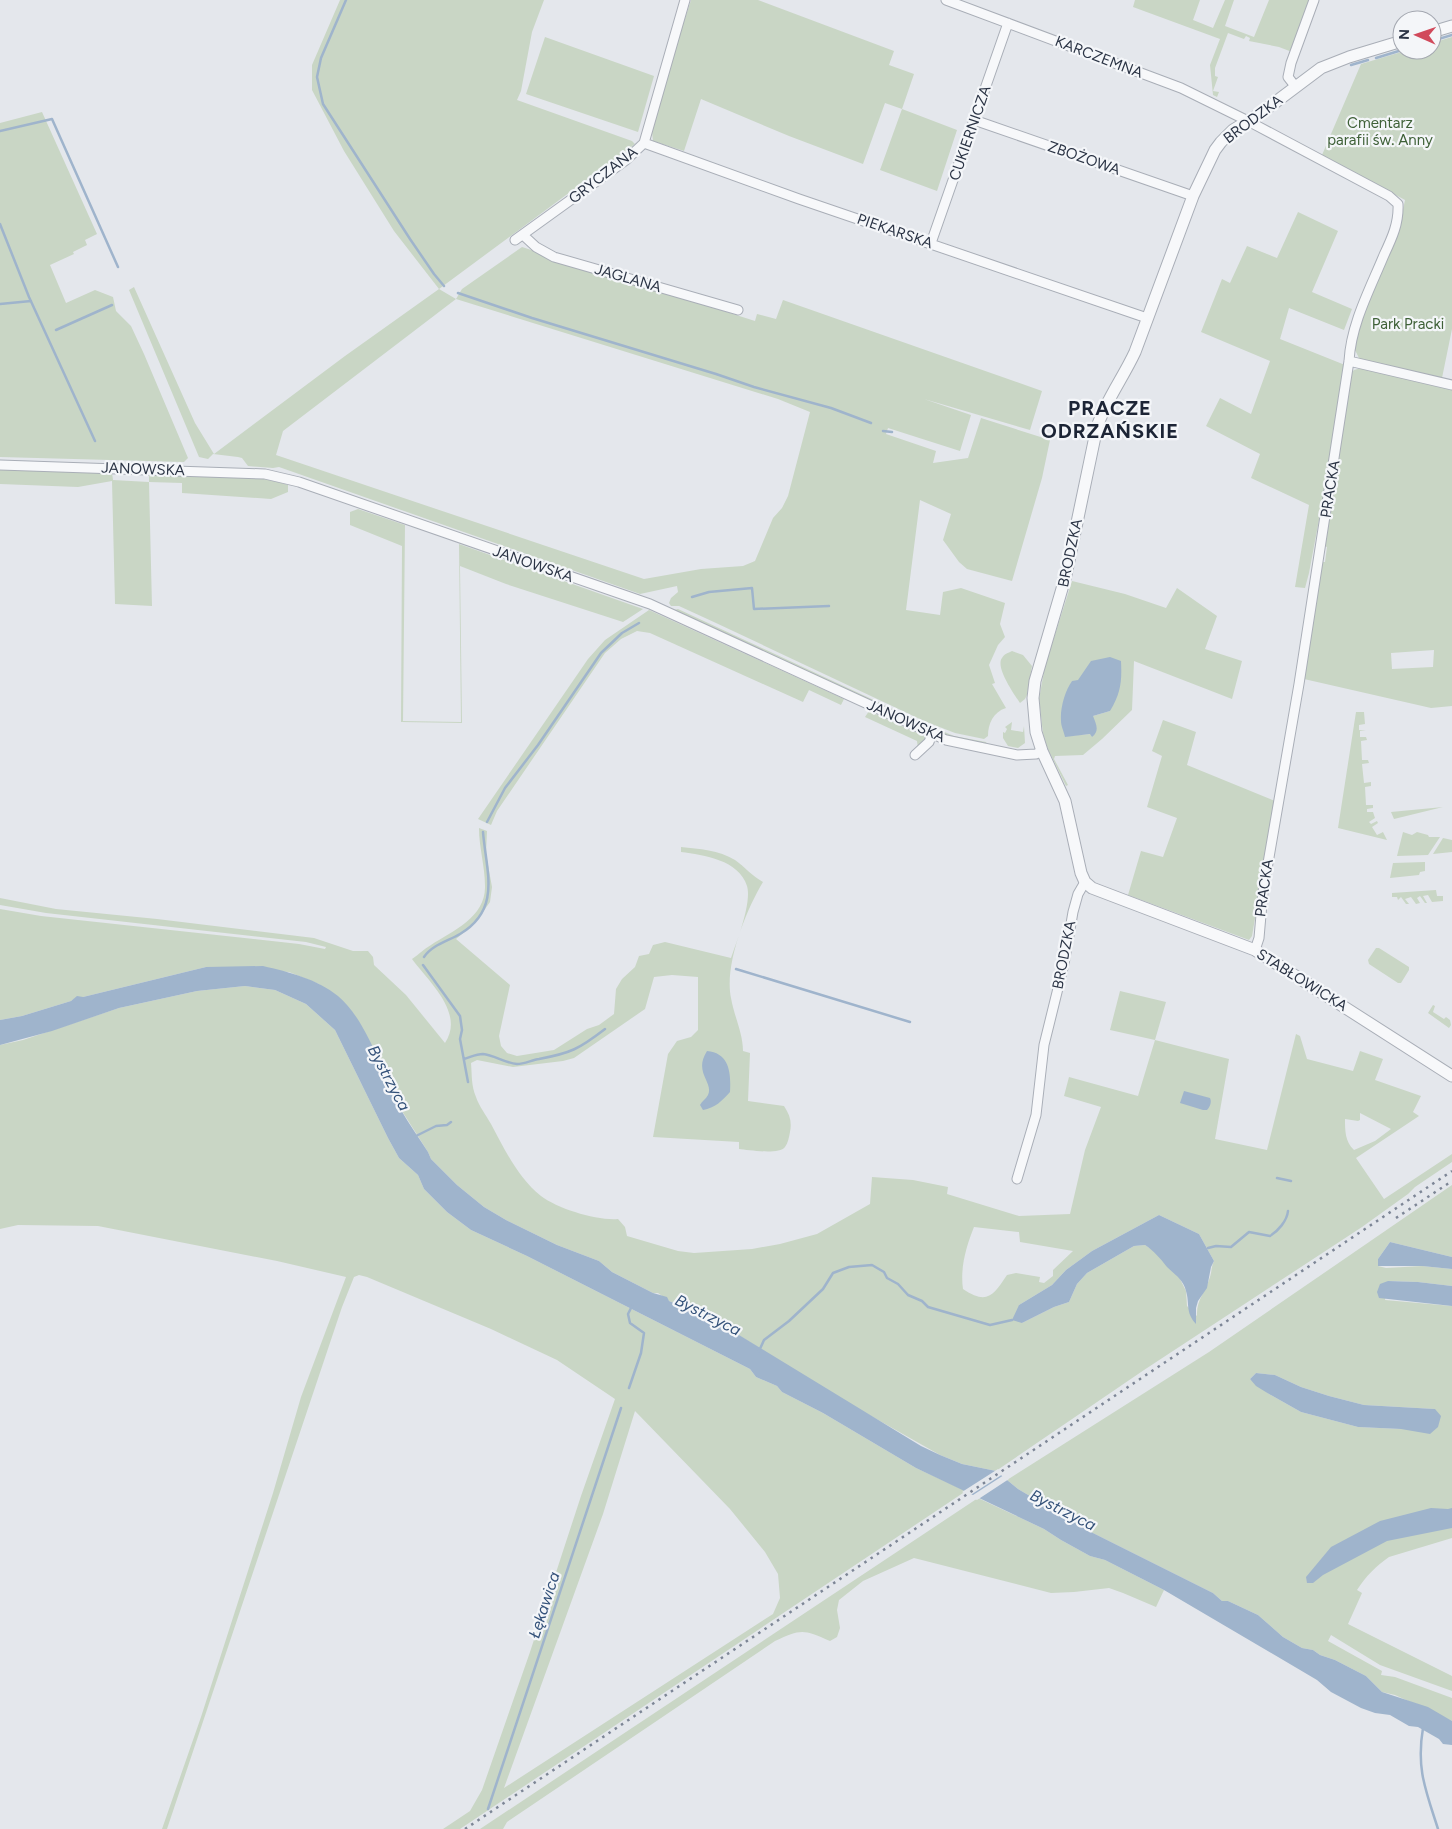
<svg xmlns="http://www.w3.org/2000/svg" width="1452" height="1829" viewBox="0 0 1452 1829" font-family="Figtree,sans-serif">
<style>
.green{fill:#c9d6c5;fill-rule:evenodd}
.water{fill:#9fb4cc}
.pier{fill:#e4e7ec}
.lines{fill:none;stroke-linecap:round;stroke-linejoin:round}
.stream{stroke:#9fb4cc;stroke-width:2.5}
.minor-casing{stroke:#a9aeb7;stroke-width:11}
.tertiary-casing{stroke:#a9aeb7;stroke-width:13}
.minor{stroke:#f7f8fa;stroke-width:9}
.tertiary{stroke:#f7f8fa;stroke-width:11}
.rail{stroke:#7d8696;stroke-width:2.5;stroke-dasharray:2.5 5;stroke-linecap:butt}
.labels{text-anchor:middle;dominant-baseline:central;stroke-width:4.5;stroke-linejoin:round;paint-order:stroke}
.street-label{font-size:15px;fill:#2b3445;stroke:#f4f6f9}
.park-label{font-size:15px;fill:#3f6138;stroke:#f4f6f9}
.water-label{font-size:16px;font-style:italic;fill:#34527a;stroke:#f4f6f9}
.district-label{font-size:20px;font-weight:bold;letter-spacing:1px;fill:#1d2536;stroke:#f4f6f9}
</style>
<rect width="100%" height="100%" fill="#e4e7ec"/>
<path class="green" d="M340,0H544L532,32L521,91L517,100L632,141L635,144L439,289L456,299L462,289L522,247L755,321L757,314L776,319L783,300L1042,391L1030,430L924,399L971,415L960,451L888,428L886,434L936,451L933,463L968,458L981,418L1050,440L1042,478L1012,581L967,569L959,562L943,540L951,514L920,500L906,610L940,615L943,592L961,588L1005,603L1000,624L1005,637L998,645L989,665L995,683L992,684L1006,708C993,712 988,724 988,736L984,739L955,733L924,721L716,623L679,606H671L669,603L671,598L678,592L677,586L640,594L279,467L273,468L248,466L242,458L238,457L213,454L208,459L199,457L129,290L134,287L195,423L214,454L345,356L439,289L394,231L344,151L312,90V65ZM456,299L778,399L810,412L788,496L782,508L773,518L755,561L743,566L701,569L644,579L276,455L283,431Z
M691,0H758L894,51L889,65L914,74L902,109L957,130L937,191L880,170L902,109L885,103L863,164L789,136L701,99L684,151L653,141L652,132L665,80Z
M1135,0H1200L1193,20L1213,28L1225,0H1234L1225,26L1254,37L1269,0H1312L1292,52L1279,47L1249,41L1250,38L1246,36L1244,39L1228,33L1215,68V76L1218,77L1213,91L1219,92L1217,97L1213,95L1210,65L1220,39L1133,7Z
M545,37L654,76L638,132L526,94Z
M1452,37V329L1442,378L1360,360L1354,348L1360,324L1399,230L1405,200L1322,155L1361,64L1408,50H1432V43Z
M42,112L97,234L85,240L87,245L73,252L74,254L50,265L66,303L95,290L113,297L116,311L131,326L144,354L188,458L184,462L0,457V123Z
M1298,212L1338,231L1312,292L1352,309L1344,330L1289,308L1280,339L1345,365L1330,461L1309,573L1305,588L1295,587L1309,505L1251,478L1260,454L1206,426L1220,398L1251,414L1270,361L1201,332L1222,279L1230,283L1247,246L1277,258Z
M1361,368L1452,390V706L1431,708L1304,679L1322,562H1325L1327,547L1324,546L1351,373L1354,370ZM1434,650L1433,667L1392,669L1391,653Z
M0,469L112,473L113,480L149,482V474C195,475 244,471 288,485V492L271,499L182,493V483L149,482L152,606L115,604L112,481L78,487L0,484Z
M358,509L405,525L403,721L461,722L459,544L643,609L623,622L506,584L460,566L462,723L401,722L402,546L350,525V512Z
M1072,581L1125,594L1166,608L1177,588L1217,616L1205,649L1242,661L1232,699L1134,661L1132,710L1102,739L1083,755L1055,756L1054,759L1068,785L1066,786L1047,747L1043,733L1039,699L1045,666ZM1072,681H1078L1110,711L1093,716L1092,737L1091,734L1065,736Z
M678,609L923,723L954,736L986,742L987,744L984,745L953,738L937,731L674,610Z
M649,610L844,699L841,705L809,690L803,702L650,633L637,631L621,639L605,653L497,811L491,825L478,819L588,659L605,640Z
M1012,651L1023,655L1032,666L1027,695L1025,699L1020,703C1014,694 995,667 1002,658C1004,654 1008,653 1012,651Z
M869,711L926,737L925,743L918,749L917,741L865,717Z
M1356,712H1364L1365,724L1359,725V730L1366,731H1360V737H1366L1367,740L1361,741L1362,760H1368L1369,763L1362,764L1364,783L1371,782V786L1365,787L1366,805H1373V808L1367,809V812H1373L1375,818L1369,822L1371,824L1377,821L1378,823L1372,827L1377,835L1383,832L1387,840L1338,828Z
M1163,720L1196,732L1187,765L1275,801L1252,936L1249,940L1128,895L1141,851L1163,857L1177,818L1147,807L1162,756L1152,751Z
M1012,722L1011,730L1023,732L1024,726L1025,743L1018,748L1008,746L1003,738V732L1005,733L1007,729L1005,727Z
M1443,807L1394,819L1391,812Z
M479,828L487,831L486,854L492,887L490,902L475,923L456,939L510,985L499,1036L501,1046L507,1053L517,1056L554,1050L587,1029L599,1025L614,1014L616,989L622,979L635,967L639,956L649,954L653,945L665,942L731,958C737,941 752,902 747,886C739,860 704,855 681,852V847C699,849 719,850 735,860C745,867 752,876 763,882C746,910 724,965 731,998C734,1016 743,1033 743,1051L750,1053L748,1101L784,1106C790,1115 792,1122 790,1132C789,1137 788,1143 785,1147C779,1155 749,1150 739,1149V1142L653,1137L668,1054L677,1041L691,1037L698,1030V977L672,975L654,977L645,1009L574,1058L563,1061L513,1067L477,1060L471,1063C472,1074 471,1086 476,1097C479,1106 486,1115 491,1124C505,1150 518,1178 541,1196C558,1209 598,1221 618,1219L625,1227L627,1236L678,1251L694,1253L752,1249L780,1244L817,1234L870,1204L872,1177L913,1180L948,1187L947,1194L1019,1216L1070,1214L1085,1150L1101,1107L1064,1096L1069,1077L1138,1096L1155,1040L1110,1030L1120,991L1166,1002L1155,1040L1229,1059L1215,1139L1267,1150L1296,1034L1300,1036L1307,1059L1353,1071L1360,1051L1383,1059L1375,1080L1421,1096L1413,1112L1419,1116L1356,1158L1384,1199L1452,1154V1162L1415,1187L1408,1194L1362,1227L1144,1370L996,1471L962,1464L940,1455L841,1399L716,1321L669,1301L658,1293H653L612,1272L599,1261L557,1245L506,1220L484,1207L457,1185L431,1159L428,1152L402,1111L367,1037L353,1013L319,984L289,972L206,967L83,997H77L71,1001L22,1016L0,1020V909L41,916L299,944L325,949L326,947L306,942L46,913L0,905V898L56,909L157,919L314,938L353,951H368L373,957L374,965L406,995L445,1043C465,1013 429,982 412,959C418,955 424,949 431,945C453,931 486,917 485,886C485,866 479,848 479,828ZM1360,1113L1391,1129L1375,1141L1354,1150C1345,1142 1345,1130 1345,1119L1358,1121L1360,1120ZM1159,1215L1199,1234L1214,1261C1211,1267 1212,1271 1210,1277C1206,1291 1196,1300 1197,1316L1187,1306L1186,1291L1179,1277L1169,1268L1157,1253L1145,1245L1134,1246L1087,1273L1077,1284L1069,1302L1054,1307L1022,1323L1019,1305L1052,1285L1066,1270L1092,1251ZM974,1227L1019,1232L1020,1242L1073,1251L1053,1270V1276L1044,1283L1039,1282L1040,1277L1016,1273L1007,1275C993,1296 987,1305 963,1289C960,1268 966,1247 974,1227Z
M1403,832L1412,835L1417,832L1428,835L1429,837H1440L1428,855L1397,856Z
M1443,838L1452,840V852L1433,854Z
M1425,862V871L1420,872L1419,875L1390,878L1393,863Z
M1436,890L1437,896H1443V901L1432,902L1428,895L1423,896L1427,903H1425L1420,896L1417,898L1420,903L1416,904L1411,897L1405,899L1409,904H1406L1401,897L1398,900L1397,897H1392V893Z
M1376,948H1379L1409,967V970L1401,983H1398L1369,964L1368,960Z
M245,986L275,990L306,1004L335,1030L388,1138L399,1158L418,1175L424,1189L447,1212L471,1230L527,1256L750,1369L756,1377L777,1386L782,1392L823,1413L916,1468L966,1491L460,1829H443L470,1811L482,1790L530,1652L581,1496L615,1399L557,1360L491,1329L367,1277L359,1275L354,1277L342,1307L167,1829H162L201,1717L273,1493L301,1397L346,1277L277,1261L98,1226L18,1225L0,1229V1045L23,1040L119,1008L197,991ZM635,1411L730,1509L765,1552L778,1574L780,1598L773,1614L504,1788L603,1514Z
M1433,1005L1435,1006L1433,1012L1444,1019L1446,1017L1450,1020L1451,1025L1449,1028L1428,1013Z
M1452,1185V1257L1390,1242L1378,1259V1266L1386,1268L1422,1266L1452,1269V1286L1418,1282L1388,1281L1385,1300L1452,1306V1538L1389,1557C1376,1566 1366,1576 1357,1590L1362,1593L1348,1624L1452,1676V1691L1380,1665L1331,1635L1328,1641L1382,1671L1381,1675L1395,1677L1452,1698V1721L1395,1695L1382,1692L1366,1676L1335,1660L1320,1655L1313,1650L1302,1648L1283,1637L1258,1615L1228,1601H1222L1213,1593L1091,1532L1018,1489L1007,1480L1209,1352ZM1256,1373L1275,1375L1301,1387L1329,1396L1364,1405L1435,1409L1401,1429L1358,1427L1301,1412L1269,1394L1250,1379Z
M978,1498L1044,1529L1061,1540L1090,1556L1105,1560L1164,1590L1156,1607L1123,1593L1109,1588L1074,1592L1051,1593L914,1558L863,1581L839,1600L837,1610L840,1628L837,1637L830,1641C803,1629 801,1629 775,1641L507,1822L503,1829H480Z"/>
<path class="water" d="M1110,657L1121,661C1122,681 1121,693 1110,711L1093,716C1096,724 1100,731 1092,737L1090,734L1065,737C1064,732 1061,726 1061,721C1060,708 1065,691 1072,681L1078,680L1091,661Z
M263,966C289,972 317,979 338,996C367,1020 384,1076 401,1110C409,1124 419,1138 428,1152L431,1159L457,1185L484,1207L506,1220L557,1245L599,1261L612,1272L653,1293L667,1297L669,1301L716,1321L921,1446L940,1455L962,1464L996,1471L1018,1489L1091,1532L1213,1593L1222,1601H1228L1258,1615L1283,1637L1302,1648L1313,1650L1320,1655L1335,1660L1366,1676L1382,1692L1428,1707L1452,1721V1745L1443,1744L1439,1739L1418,1727L1409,1726L1390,1715L1375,1713L1361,1708L1331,1692L1317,1680L1164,1590L1105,1560L1090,1556L1061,1540L1044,1529L916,1468L823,1413L782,1392L777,1386L756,1377L750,1369L527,1256L471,1230L447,1212L424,1189L418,1175L399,1158L388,1138L335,1030L306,1004L275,990L245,986L197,991L119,1008L52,1031L0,1045V1020L22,1016L71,1001L77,996L83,997L206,967Z
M707,1051C730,1053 731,1074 730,1092C722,1101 715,1108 703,1110L700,1105C702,1101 706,1099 708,1095C714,1082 693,1073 707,1051Z
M1184,1091L1210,1098C1212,1102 1210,1107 1207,1110H1203L1180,1103Z
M1159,1215L1199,1234L1214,1261L1211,1267L1207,1288L1198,1301L1196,1308V1324C1185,1312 1190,1304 1186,1291C1183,1279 1175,1275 1167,1267C1160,1258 1154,1251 1145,1245L1134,1246L1087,1273L1077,1284L1069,1302L1054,1307L1022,1323L1012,1320L1019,1305L1052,1285L1066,1270L1092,1251Z
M1390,1242L1452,1257V1269L1422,1266H1378V1259Z
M1388,1281L1418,1282L1452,1286V1306L1379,1298L1377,1292L1380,1284Z
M1256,1373L1275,1375L1301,1387L1329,1396L1364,1405L1435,1409L1441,1416L1438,1427L1430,1434L1401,1429L1358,1427L1301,1412L1269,1394L1256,1386L1250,1379Z
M1431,1508L1448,1509L1452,1508V1528L1387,1541L1323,1575L1313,1583H1307L1306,1577L1331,1547L1380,1521Z"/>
<path class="pier" d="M998,1469L1003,1474L969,1496L962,1492Z
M1004,1475L1009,1479L977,1500L970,1497Z"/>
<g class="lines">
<path class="stream" d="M346,0L321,58L317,77L323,104L410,239L434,274L444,286
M1432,41L1452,35
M1376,58L1402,50
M1351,65L1368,60
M0,131L52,119L118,267
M0,224L29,297L95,441
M458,293L532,318L716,374L754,387L831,408L871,423
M0,304L31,301
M56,330L112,305
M883,431L892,432
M692,597L709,592L752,588L754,609L829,606
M487,822L505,788L538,745L601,653L622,633L639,623
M424,957C432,945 448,941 460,934C502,909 486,871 483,832
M423,965L460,1016L462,1030L460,1039L468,1082
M736,969L910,1022
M464,1059C471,1057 476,1054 483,1054C494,1055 505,1063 517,1064C524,1064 532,1060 539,1059C571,1053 579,1049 605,1029
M416,1136L436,1126L447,1125L451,1122
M1277,1178L1291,1181
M1208,1248L1216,1246L1231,1247L1249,1232L1270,1236C1278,1231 1287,1221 1288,1211
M759,1351L764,1340L789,1321L823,1289L833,1273L849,1267L872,1265L884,1272L887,1278L898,1284L908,1295L922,1301L928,1307L990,1325L1012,1320
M629,1388L641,1353L644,1333L630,1323L628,1314L632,1306
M1423,1728C1416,1769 1426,1791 1438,1829
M488,1809L621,1408"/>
<defs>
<path id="minor" d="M946,0L1181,88L1248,121L1389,196L1398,204C1399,223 1392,238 1384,255C1370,289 1351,324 1349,361L1299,684L1263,892L1259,938L1255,950
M1295,86L1288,77L1291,63L1314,0
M974,120L1193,196
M644,143L799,199L1147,318
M523,235L536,247L554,257L738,310
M515,240L626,160L644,143L685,0
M931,243L1008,23
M1349,361L1452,385
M0,465L265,474L299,482L650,604L946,740L1017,755L1036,754L1042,751
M915,755L929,742L932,734
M1017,1179L1036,1115L1044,1045L1064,964L1073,912L1078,894L1085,882"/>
<path id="tertiary" d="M1432,32L1452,26
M1402,41L1349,57L1321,68L1261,113L1233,130L1221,142L1215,150L1193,196L1135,352C1123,378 1106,400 1097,427L1066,575L1035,681L1033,698L1036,732L1042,751L1065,801L1081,873L1085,882L1092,888L1255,950L1452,1076"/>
</defs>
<use href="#minor" class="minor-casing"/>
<use href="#tertiary" class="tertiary-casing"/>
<use href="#minor" class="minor"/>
<use href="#tertiary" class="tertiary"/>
<path class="rail" d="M1396,1218L1452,1181
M465,1829L1452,1171"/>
</g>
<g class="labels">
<g class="street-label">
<text transform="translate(1099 57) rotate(21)">KARCZEMNA</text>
<text transform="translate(1253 119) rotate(-37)">BRODZKA</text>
<text transform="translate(970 133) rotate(-71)">CUKIERNICZA</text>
<text transform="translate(1084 158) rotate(19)">ZBOŻOWA</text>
<text transform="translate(603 175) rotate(-38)">GRYCZANA</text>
<text transform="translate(895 231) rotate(19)">PIEKARSKA</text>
<text transform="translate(628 278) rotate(16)">JAGLANA</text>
<text transform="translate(143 469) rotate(2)">JANOWSKA</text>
<text transform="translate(1330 489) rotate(-81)">PRACKA</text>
<text transform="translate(1070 553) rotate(-78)">BRODZKA</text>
<text transform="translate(533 564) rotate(19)">JANOWSKA</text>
<text transform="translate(906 721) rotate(24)">JANOWSKA</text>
<text transform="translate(1264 888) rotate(-82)">PRACKA</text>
<text transform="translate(1064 955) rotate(-79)">BRODZKA</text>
<text transform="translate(1302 980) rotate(32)">STABŁOWICKA</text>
</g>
<g class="park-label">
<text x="1380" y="123">Cmentarz<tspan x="1380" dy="17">parafii św. Anny</tspan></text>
<text x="1408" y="324">Park Pracki</text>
</g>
<g class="water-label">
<text transform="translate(389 1078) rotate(62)">Bystrzyca</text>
<text transform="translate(708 1315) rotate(27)">Bystrzyca</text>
<text transform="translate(1063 1510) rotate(27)">Bystrzyca</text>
<text transform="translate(544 1605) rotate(-72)">Łękawica</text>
</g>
<g class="district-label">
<text x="1110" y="408">PRACZE<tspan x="1110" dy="23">ODRZAŃSKIE</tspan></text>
</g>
</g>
<g transform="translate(1417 35) rotate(272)"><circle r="24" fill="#f4f6f9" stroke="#a4a8b1"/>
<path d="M0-4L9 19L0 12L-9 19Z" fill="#d1495b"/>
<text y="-8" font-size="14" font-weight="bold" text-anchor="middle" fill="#2b3445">N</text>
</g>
</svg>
